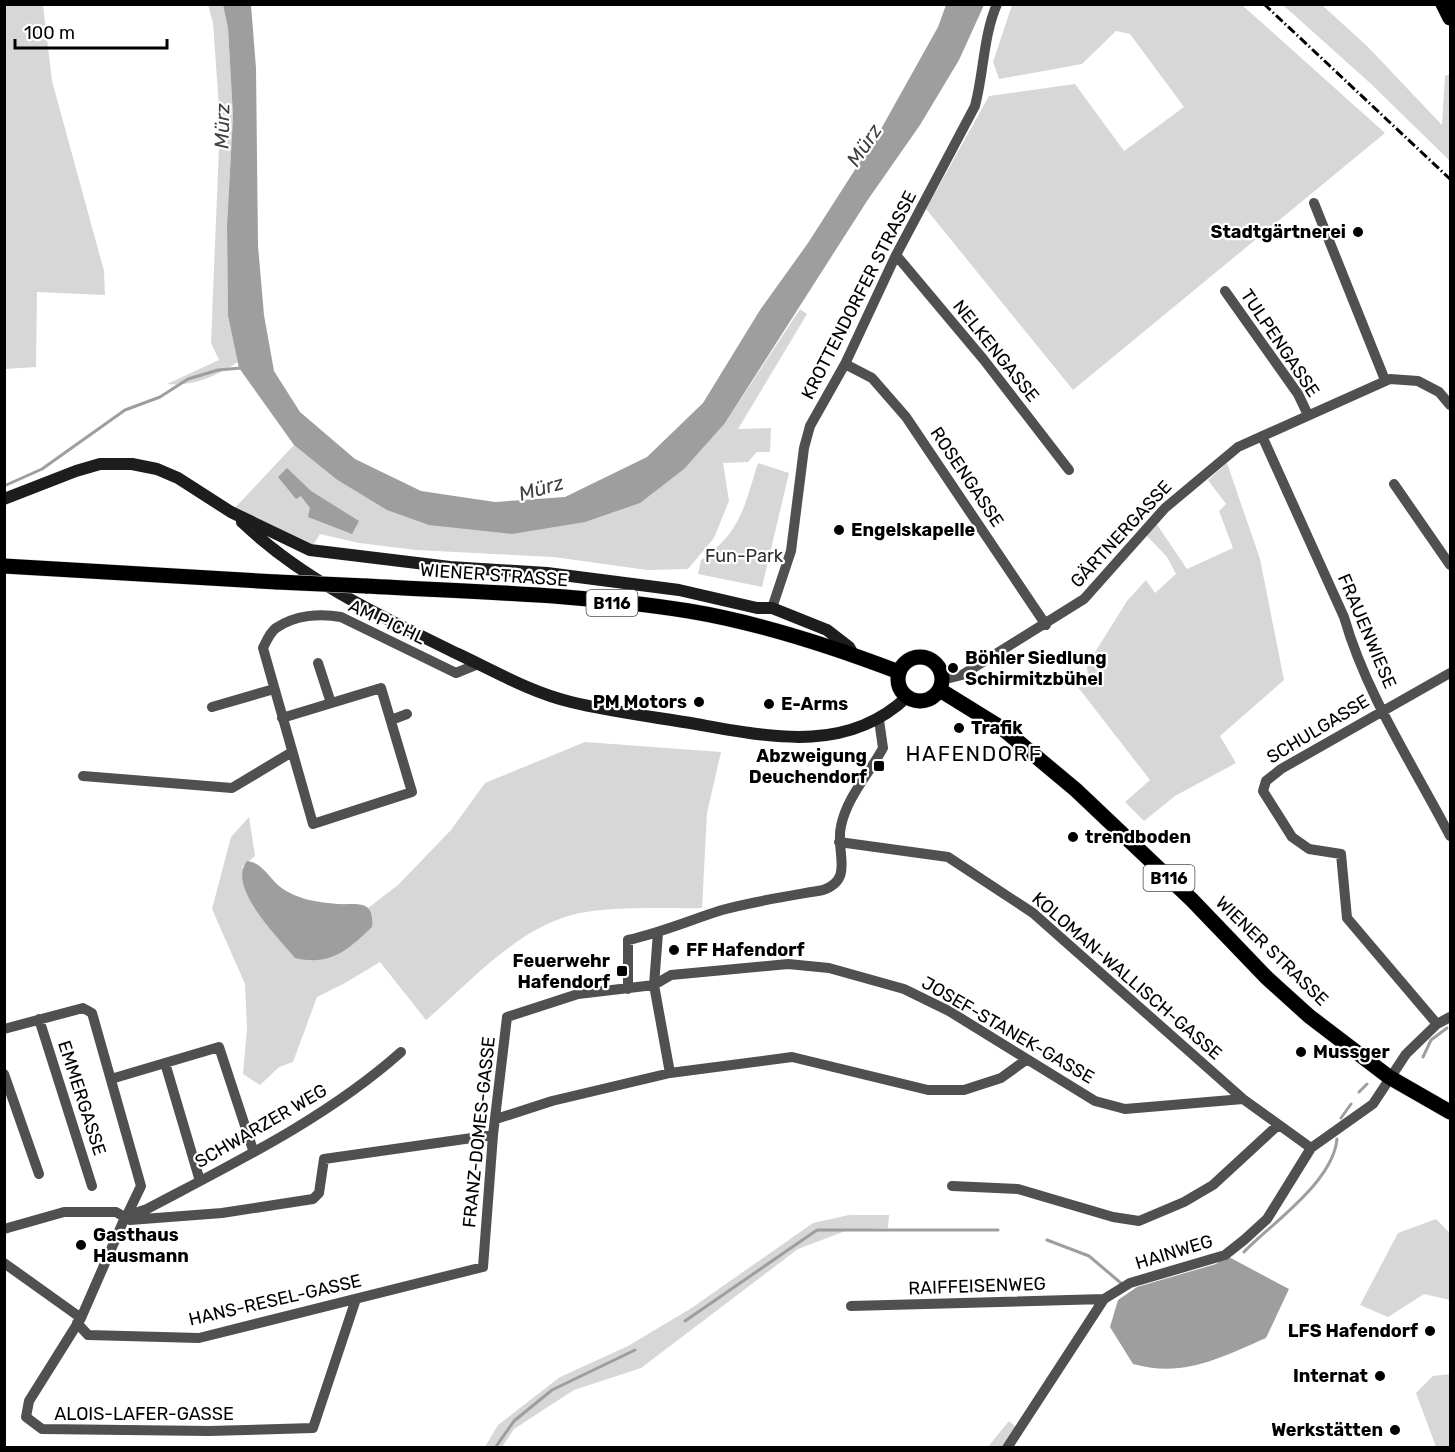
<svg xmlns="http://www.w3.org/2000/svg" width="1455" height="1452" viewBox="0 0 1455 1452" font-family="Rubik,sans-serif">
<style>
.green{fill:#d7d7d7}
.water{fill:#9e9e9e}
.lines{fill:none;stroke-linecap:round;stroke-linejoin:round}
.stream{stroke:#9e9e9e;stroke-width:3}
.primary-casing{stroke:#dbdbdb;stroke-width:16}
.street{stroke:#505050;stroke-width:10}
.secondary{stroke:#1d1d1d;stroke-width:12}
.primary{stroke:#000;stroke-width:15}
.rail{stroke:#000;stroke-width:3;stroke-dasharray:9 3 1.5 3;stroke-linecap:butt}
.primary-bridge-casing{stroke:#dbdbdb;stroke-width:16;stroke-linecap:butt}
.primary-bridge{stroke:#000;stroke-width:15}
.poi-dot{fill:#000;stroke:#fff;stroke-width:2}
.labels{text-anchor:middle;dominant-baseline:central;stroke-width:4.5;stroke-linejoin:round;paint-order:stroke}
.shield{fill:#fff;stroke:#4c4c4c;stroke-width:1.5}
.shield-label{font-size:16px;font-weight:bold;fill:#000}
.poi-label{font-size:18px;font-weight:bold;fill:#000;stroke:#fff;text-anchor:start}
.street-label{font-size:18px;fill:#000;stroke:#fff}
.park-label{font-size:18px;fill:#2e2e2e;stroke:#fff}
.water-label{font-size:20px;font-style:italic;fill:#3f3f3f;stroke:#fff}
.quarter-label{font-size:21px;letter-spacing:1.5px;fill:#000;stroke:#fff}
</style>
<rect width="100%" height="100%" fill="#fff"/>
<path class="green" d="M5,4L43,5L52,81L104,271L105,295L37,292L36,367L5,369Z
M208,5H223L228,28L233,116L227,225L228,316L238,362C217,376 192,387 167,384L219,360L211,343L220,122L213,23Z
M1012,5H1242L1385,133L1073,390L926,209L989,96L1075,84L1124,151L1184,107L1130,34L1116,31L1082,64L999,79L993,62Z
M1283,5H1322L1368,47L1442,125L1445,76L1450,74V161L1370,83Z
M800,309L807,314L738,429L771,428L770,452H757L748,462L723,463L729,501L714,538L688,569L647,570L554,557L416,550L359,543L320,534L310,550L231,512L294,445L336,479L512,534L725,423Z
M758,463L789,473L762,587L698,574L701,560C741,532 744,507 758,463Z
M1227,463L1260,559L1284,680L1220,736L1236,763L1175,796L1144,821L1125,802L1150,780L1077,686L1088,676L1087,665L1127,601L1146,580L1155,593L1176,574L1167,557L1145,534L1156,523L1187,569L1233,548L1219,511L1226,504L1208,480Z
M585,742L721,752L707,813L702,908C663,909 602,905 565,917C512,934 468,984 426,1020L380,962L345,983L317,997L293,1062L279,1067L260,1085L243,1074L247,1029L245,984L212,909L231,837L249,817L255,856L242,867L268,926L279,937L373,917L368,908L398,885L451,830L485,783Z
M849,1215H889L888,1228L848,1230L798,1249L641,1368L574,1390L514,1429L502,1447H485L498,1425L560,1377L628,1346L690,1309L813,1223Z
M1436,1219L1450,1233V1300L1424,1294L1388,1317L1360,1305L1398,1233Z
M1450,1374V1447H1436L1416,1393L1433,1376Z
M1009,1421L1019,1430L1011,1447L987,1448Z"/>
<path class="water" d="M223,5H251L256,68L258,246L264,315L274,371L300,412L355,459L421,491L495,502L565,497L647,457L703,403L760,310L808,243L881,129L938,27L946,5H984L959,60L920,125L867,201L725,423L684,469L640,503L585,522L512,534L429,525L387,510L336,479L294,445L239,368L228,316L227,225L233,116L228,28Z
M287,468L311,491L359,521L352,534L308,517L310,508L301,496L296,499L278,477Z
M247,861C264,863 269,880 283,889C290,894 302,898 309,900C318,902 328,903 338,904C357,905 375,899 372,927C347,951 330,966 295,958C279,938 226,887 247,861Z
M1227,1256L1289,1289L1266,1338C1220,1358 1183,1378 1133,1364L1110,1327L1118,1300L1137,1287L1216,1264Z"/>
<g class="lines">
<path class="stream" d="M4,486L42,469L125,410L160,397L188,379L218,370L241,368
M1423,1057L1431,1040L1447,1028
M1359,1092L1367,1084
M1341,1118L1351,1104
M1047,1240L1089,1256L1122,1284
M1244,1252C1272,1223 1333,1182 1337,1139
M685,1321L817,1230H998
M495,1448L514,1421L552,1390L635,1350"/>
<defs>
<path id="primary" d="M1443,4L1450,18
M4,566L277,582
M366,586C473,592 582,594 689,611C761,623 831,646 899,672
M898 679a22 22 0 1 1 44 0a22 22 0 1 1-44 0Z
M940,690L1003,729L1076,790L1192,900L1267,978L1309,1016L1389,1077L1450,1112"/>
</defs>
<use href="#primary" class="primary-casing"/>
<path class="street" d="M1314,203L1385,380
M896,255L984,360L1069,470
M1225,291L1298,394L1308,415
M845,364L872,378L906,417L1046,625
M1262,436L1344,617C1366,694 1413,765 1450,836
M1394,484L1450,565
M772,608L791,551L804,448L810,426L845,364L896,255L975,106C984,72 983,37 997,4
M318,663L331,703
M942,680L962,675L1084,599L1165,508L1238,447L1390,379L1418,381L1439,392L1450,405
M212,707L274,689
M282,718L381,688L412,792L313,824L263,648C266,642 270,632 276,628C295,615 320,613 341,617L456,673L478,664
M391,720L407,714
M83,776L232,788L292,752
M839,842L948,857L1033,913L1243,1099L1311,1148
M658,933L654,985L670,1073
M628,989V940C660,933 690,920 722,910C755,901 789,896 823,890C855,879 835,852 841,826C847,797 869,774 883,748L879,720
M39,1019L92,1186
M1437,1024L1347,918L1341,854L1309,849L1292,837L1263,791L1266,781L1281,769L1450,673
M4,1029L83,1008L92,1013L141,1186L128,1213
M165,1063L200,1181
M4,1074L39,1174
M111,1079L219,1047L253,1150
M496,1119L552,1101L670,1073L792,1057L928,1090H964L1001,1078L1026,1060
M952,1186L1018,1189L1113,1217L1139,1221L1184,1202L1213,1185L1277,1126
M130,1215L147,1209C234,1163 327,1118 401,1052
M130,1220L222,1213L313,1199L319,1193L324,1159L493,1135
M123,1222L81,1318L29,1401L26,1417L42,1429L209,1431L313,1428L356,1299
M4,1229L64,1212H116L121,1215
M4,1263L81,1318
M851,1306L1104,1299
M77,1323L88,1335L199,1338L483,1267L493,1135L507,1017L578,994L654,985L671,975L788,964L829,968L904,989L949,1011L1095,1101L1125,1109L1243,1099
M1007,1448L1104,1299L1130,1283L1225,1255L1244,1240L1267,1219L1311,1148L1373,1104L1406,1054L1437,1024L1450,1017"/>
<path class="secondary" d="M4,499L76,471L100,464H132L157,469L178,478L231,512L310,550L450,567L547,573L679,590L757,608H772L827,630L849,647L853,654
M242,522C304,581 382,617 458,654C494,671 532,693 571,702C612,712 655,717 696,724C770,737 847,754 907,697"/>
<use href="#primary" class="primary"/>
<path class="rail" d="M1264,4L1450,179"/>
<defs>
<path id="primary-bridge" d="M277,582L366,586"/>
</defs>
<use href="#primary-bridge" class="primary-bridge-casing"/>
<use href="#primary-bridge" class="primary-bridge"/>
</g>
<g class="poi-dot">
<circle cx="1358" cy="232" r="6"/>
<circle cx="839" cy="530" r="6"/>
<circle cx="953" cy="668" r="6"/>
<circle cx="699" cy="702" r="6"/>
<circle cx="769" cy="704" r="6"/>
<circle cx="959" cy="728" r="6"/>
<rect x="873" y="760" width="12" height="12" rx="3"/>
<circle cx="1073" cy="837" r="6"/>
<circle cx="674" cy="950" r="6"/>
<rect x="616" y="965" width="12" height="12" rx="3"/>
<circle cx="1301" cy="1052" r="6"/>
<circle cx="81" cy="1245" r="6"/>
<circle cx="1430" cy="1331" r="6"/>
<circle cx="1380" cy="1376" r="6"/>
<circle cx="1395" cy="1430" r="6"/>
</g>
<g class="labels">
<g class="shield">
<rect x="586.5" y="590" width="51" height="26" rx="4.5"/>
<rect x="1143.5" y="865" width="51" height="26" rx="4.5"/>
</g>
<g class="shield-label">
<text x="612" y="603">B116</text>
<text x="1169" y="878">B116</text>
</g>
<g class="poi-label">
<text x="1346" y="232" text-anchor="end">Stadtgärtnerei</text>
<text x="851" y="530">Engelskapelle</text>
<text x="965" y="658">Böhler Siedlung<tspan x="965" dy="21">Schirmitzbühel</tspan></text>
<text x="687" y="702" text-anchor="end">PM Motors</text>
<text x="781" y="704">E-Arms</text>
<text x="971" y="728">Trafik</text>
<text x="867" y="756" text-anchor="end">Abzweigung<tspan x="867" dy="21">Deuchendorf</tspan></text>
<text x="1085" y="837">trendboden</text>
<text x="686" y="950">FF Hafendorf</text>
<text x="610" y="961" text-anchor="end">Feuerwehr<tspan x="610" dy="21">Hafendorf</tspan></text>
<text x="1313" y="1052">Mussger</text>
<text x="93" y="1235">Gasthaus<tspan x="93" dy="21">Hausmann</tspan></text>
<text x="1418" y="1331" text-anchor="end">LFS Hafendorf</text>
<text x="1368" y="1376" text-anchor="end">Internat</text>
<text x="1383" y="1430" text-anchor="end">Werkstätten</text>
</g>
<g class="street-label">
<text transform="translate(859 295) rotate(-63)">KROTTENDORFER STRASSE</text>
<text transform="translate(1280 343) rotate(56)">TULPENGASSE</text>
<text transform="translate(996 351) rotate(51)">NELKENGASSE</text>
<text transform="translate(967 477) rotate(56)">ROSENGASSE</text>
<text transform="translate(1121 534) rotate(-47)">GÄRTNERGASSE</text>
<text transform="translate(494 575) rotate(4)">WIENER STRASSE</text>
<text transform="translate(387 622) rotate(25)">AM PICHL</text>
<text transform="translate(1367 631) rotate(67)">FRAUENWIESE</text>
<text transform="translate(1318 729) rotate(-31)">SCHULGASSE</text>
<text transform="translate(1272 951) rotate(44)">WIENER STRASSE</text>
<text transform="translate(1127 976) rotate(41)">KOLOMAN-WALLISCH-GASSE</text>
<text transform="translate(1008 1030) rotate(30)">JOSEF-STANEK-GASSE</text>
<text transform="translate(82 1098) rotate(72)">EMMERGASSE</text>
<text transform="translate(261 1126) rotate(-30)">SCHWARZER WEG</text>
<text transform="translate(479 1132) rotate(-84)">FRANZ-DOMES-GASSE</text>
<text transform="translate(1174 1252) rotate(-17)">HAINWEG</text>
<text transform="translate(977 1286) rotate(-2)">RAIFFEISENWEG</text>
<text transform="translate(275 1300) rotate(-13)">HANS-RESEL-GASSE</text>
<text x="144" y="1414">ALOIS-LAFER-GASSE</text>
</g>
<g class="park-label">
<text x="744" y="556">Fun-Park</text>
</g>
<g class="water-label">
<text transform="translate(222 126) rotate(-89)">Mürz</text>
<text transform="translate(864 145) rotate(-56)">Mürz</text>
<text transform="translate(541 488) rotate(-16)">Mürz</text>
</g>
<g class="quarter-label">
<text x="974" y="753">HAFENDORF</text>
</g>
</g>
<rect width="1455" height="1452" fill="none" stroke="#000000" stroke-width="12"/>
<path d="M15 39v9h152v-9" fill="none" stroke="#000000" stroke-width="3"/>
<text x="24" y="39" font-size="18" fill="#000000" stroke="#ffffff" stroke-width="4.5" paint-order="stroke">100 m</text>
</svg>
